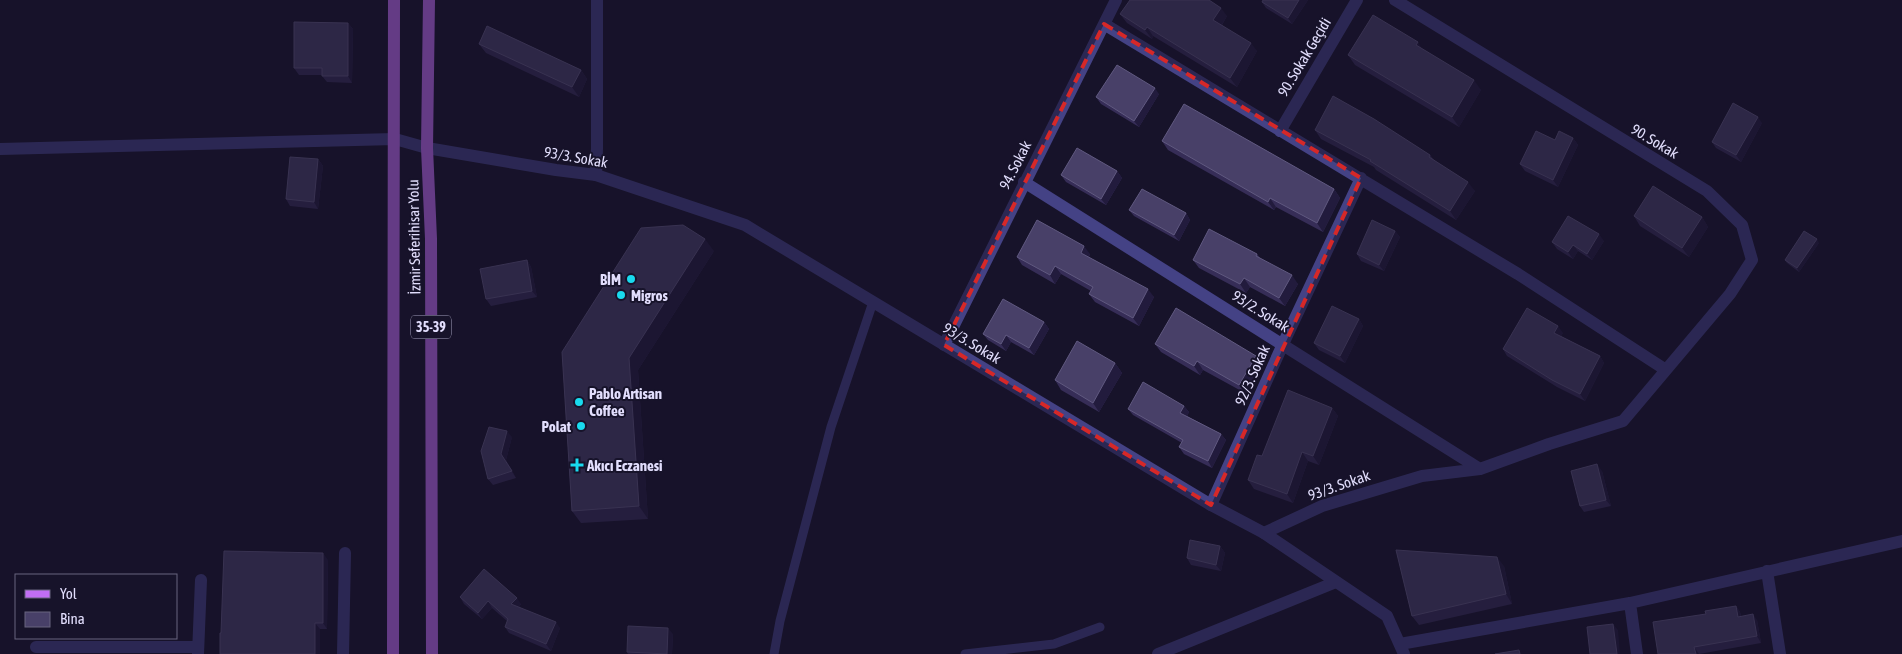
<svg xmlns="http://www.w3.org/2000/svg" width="1902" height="654" viewBox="0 0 1902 654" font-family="'Asap Condensed',sans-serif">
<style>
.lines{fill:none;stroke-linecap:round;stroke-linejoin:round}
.service{stroke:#444285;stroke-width:9}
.minor{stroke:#444285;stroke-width:12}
.tertiary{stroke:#444285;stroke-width:12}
.primary{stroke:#c16ef4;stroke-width:12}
.wall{fill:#362d57}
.shaded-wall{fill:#221b3d}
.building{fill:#484068;stroke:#605980}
.marked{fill:none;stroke:#d62828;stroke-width:4;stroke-dasharray:10 6;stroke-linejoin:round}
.poi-dot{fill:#19daee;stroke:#17132a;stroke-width:2}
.labels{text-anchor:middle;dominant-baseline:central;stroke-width:4;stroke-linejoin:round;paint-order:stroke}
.shield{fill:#17132a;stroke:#a5a1be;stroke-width:1}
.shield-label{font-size:14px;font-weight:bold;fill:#e2defd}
.street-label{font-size:15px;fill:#e2defd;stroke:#17132a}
.poi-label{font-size:15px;font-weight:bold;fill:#e2defd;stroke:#17132a;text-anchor:start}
</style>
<rect width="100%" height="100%" fill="#17132a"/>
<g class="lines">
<path class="service" d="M774,654L780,621L831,427L873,302
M965,654L1054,644L1100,627"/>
<path class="minor" d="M1104,24L1518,274L1666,370
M1280,131L1357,0
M0,149L395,139L427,148
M596,175L597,148V0
M1024,182L1480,469
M944,345L1116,0
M1211,505L1283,344L1361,178
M1264,533L1322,506L1422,476L1480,469L1549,444L1623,421L1730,294L1752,260L1742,225L1707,191L1395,0
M1767,571L1780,654
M1630,603L1637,654
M1400,644L1630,603L1902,541
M36,647H198
M198,654L201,580
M343,654L345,553
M1158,654L1336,582"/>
<path class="tertiary" d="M427,148L556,170L596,175L745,225L1211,505L1264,533L1387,616L1404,654"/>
<path class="primary" d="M429,0L427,148L431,239L432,654
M393,654L394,0"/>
</g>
<path class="wall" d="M1308,0L1292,24L1266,8L1262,2Z
M1120,14L1227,16L1222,25L1257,51L1237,87L1153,36L1152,39L1127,23Z
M348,23L353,29L352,83L327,82L322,76V75H299L294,68Z
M479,44L581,70L587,79L579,97L486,53Z
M1422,49L1481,90L1459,127L1355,65L1348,55Z
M1159,94L1139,127L1101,104L1096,97Z
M1762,123L1741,162L1716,148L1712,142Z
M1315,130L1430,155L1434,160L1475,191L1456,220L1376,170L1374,167L1321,139Z
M1573,138L1578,145L1558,187L1525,171L1520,164L1555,140Z
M1162,141L1334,189L1340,198L1323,232L1276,207L1274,210L1168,150Z
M318,159L323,166L318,209L290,206L286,199Z
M1117,171L1122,178L1106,205L1066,182L1061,175Z
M1129,210L1186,213L1190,220L1179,241L1134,216Z
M1634,216L1702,217L1708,227L1689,257L1640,226Z
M1395,231L1400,237L1384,271L1361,261L1357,254Z
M1604,241L1592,260L1578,251L1573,259L1557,249L1552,242Z
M1819,243L1799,272L1787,263L1785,260Z
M714,251L638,370L648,519L581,523L572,511L562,352Z
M1090,254L1089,257L1154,297L1139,326L1095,302L1089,294L1091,291L1061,274L1055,284L1022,265L1017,257Z
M1257,254L1260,258L1298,284L1285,306L1250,287L1246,293L1199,268L1193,260Z
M527,260L531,267L537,297L491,306L486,299Z
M1359,319L1363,326L1345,363L1319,350L1314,343Z
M1044,322L1049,329L1034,355L1011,342L1006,351L988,340L983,334Z
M1563,333L1561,336L1600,356L1604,363L1585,401L1557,387L1507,356L1503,349Z
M1155,344L1262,364L1245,393L1203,370L1200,375L1161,352Z
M1115,363L1122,373L1099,412L1061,390L1055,380Z
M1184,406L1189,412L1187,416L1221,434L1226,440L1212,468L1184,454L1179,447L1182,443L1133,415L1128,409Z
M1332,408L1338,416L1319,465L1308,461L1293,503L1254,489L1248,480L1262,456Z
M512,437L506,460L516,478L493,485L488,479Z
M1602,471L1611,506L1584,512L1580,506Z
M1220,546L1225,553L1221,571L1191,565L1187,558Z
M328,560L327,629H320V654H220L221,633Z
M1504,566L1512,604L1419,625L1412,616Z
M460,597L521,604L519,607L560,628L551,651L509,633L505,627L507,621L492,608L482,619L464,604Z
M1736,606L1740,612L1741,616L1757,620L1761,643L1699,654H1658L1706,614Z
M673,634L672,654H628L627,652Z"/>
<path class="shaded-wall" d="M1299,0H1308L1292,24L1288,18Z
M1221,8L1227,16L1219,29L1213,20Z
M348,23L353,29L352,83L348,76Z
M1147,27L1153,36L1152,39L1145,30Z
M1418,42L1424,52L1416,45Z
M1251,43L1257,51L1237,87L1230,78Z
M581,70L587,79L579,97L572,87Z
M1474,80L1481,90L1459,127L1452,117Z
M1155,88L1159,94L1139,127L1134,121Z
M1758,117L1762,123L1741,162L1736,155Z
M1573,138L1578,145L1558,187L1553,180Z
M318,159L323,166L318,209L314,202Z
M1117,171L1122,178L1106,205L1101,199Z
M1468,182L1475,191L1456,220L1450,211Z
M1334,189L1340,198L1323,232L1317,223Z
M1270,198L1276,207L1274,210L1268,202Z
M1186,213L1190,220L1179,241L1174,235Z
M1702,217L1708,227L1689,257L1682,248Z
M1395,231L1400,237L1384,271L1379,265Z
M1599,234L1604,241L1592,260L1587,254Z
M705,239L714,251L638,370L648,519L639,506L629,358Z
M1817,239L1819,243L1799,272L1797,268Z
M1573,245L1578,251L1573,259L1568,252Z
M1084,246L1090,254L1087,261L1081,253Z
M527,260L531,267L537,297L532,291Z
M1055,266L1061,274L1055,284L1050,275Z
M1292,275L1298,284L1285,306L1279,298Z
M1244,278L1250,287L1246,293L1240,284Z
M1148,289L1154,297L1139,326L1133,318Z
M1359,319L1363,326L1345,363L1340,356Z
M1044,322L1049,329L1034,355L1029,348Z
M1558,326L1563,333L1559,339L1554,333Z
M1006,335L1011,342L1006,351L1001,344Z
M1256,356L1262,364L1245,393L1239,385Z
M1600,356L1604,363L1585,401L1580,394Z
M1197,361L1203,370L1200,375L1194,366Z
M1115,363L1122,373L1099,412L1093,403Z
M1184,406L1189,412L1185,420L1180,413Z
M1332,408L1338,416L1319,465L1313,456Z
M507,431L512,437L506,460L516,478L501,454Z
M1221,434L1226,440L1212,468L1208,461Z
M1302,452L1308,461L1293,503L1287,494Z
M1597,464L1602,471L1611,506L1606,500Z
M1220,546L1225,553L1221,571L1216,565Z
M323,553L328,560L327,629L323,623Z
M1497,557L1504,566L1512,604L1506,594Z
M517,598L521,604L516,610L511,604Z
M488,601L492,608L482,619L478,613Z
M1736,606L1740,612L1742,623L1738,617Z
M1753,614L1757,620L1761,643L1757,636Z
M556,622L560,628L551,651L546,644Z
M315,623L320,629V654H315Z
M1613,624L1618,630L1620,654H1617Z
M668,628L673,634L672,654H667Z
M1694,647L1699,654H1696Z"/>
<path class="building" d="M1130,0H1209L1221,8L1213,20L1251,43L1230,78L1147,27L1145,30L1120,14Z
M1263,0H1299L1288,18L1262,2Z
M1373,15L1418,42L1416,45L1474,80L1452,117L1348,55Z
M294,22L348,23V76H322V68H294Z
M487,26L581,70L572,87L479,44Z
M1117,65L1155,88L1134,121L1096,97Z
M1333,96L1374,119L1430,155L1429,157L1468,182L1450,211L1370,161L1371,160L1315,130Z
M1733,103L1758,117L1736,155L1712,142Z
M1184,104L1334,189L1317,223L1270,198L1268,202L1162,141Z
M1536,131L1555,140L1559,131L1573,138L1553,180L1520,164Z
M1077,148L1117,171L1101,199L1061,175Z
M290,157L318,159L314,202L286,199Z
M1653,186L1702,217L1682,248L1634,216Z
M1142,189L1186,213L1174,235L1129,210Z
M1568,216L1599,234L1587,254L1573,245L1568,252L1552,242Z
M1037,220L1084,246L1081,253L1148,289L1133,318L1089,294L1093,287L1055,266L1050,275L1017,257Z
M1372,220L1395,231L1379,265L1357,254Z
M683,225L705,239L629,358L639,506L572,511L562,352L641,228Z
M1209,229L1257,254L1256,256L1292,275L1279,298L1244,278L1240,284L1193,260Z
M1804,231L1817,239L1797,268L1785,260Z
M527,260L532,291L486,299L480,269Z
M1003,299L1044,322L1029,348L1006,335L1001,344L983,334Z
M1332,306L1359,319L1340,356L1314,343Z
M1176,308L1256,356L1239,385L1197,361L1194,366L1155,344Z
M1527,308L1558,326L1554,333L1600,356L1580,394L1552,380L1503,349Z
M1077,341L1115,363L1093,403L1055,380Z
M1143,382L1184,406L1180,413L1221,434L1208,461L1179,447L1183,440L1128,409Z
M1288,390L1332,408L1313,456L1302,452L1287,494L1248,480L1257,455L1262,456Z
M489,427L507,431L501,454L512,471L488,479L481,451Z
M1597,464L1606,500L1580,506L1571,471Z
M1190,540L1220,546L1216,565L1187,558Z
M1396,550L1497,557L1506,594L1412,616Z
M224,551L323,553V623H315V654H220V633H221Z
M484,569L517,598L511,604L556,622L546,644L505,627L508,619L488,601L478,613L460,597Z
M1736,606L1738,617L1753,614L1757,636L1694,647L1696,654H1658L1653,622L1706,614L1705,611Z
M1613,624L1617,654H1590L1587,627Z
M628,626L668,628L667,654L627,652Z
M1519,650L1520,654H1495Z"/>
<path d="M0 0H1902V654H0ZM1104,24L1361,178L1211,505L944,345Z" fill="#17132a" fill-opacity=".55" fill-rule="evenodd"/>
<path class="marked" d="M1104,24L1361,178L1211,505L944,345Z"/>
<g class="poi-dot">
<circle cx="631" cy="279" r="5"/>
<circle cx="621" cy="295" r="5"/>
<circle cx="579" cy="402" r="5"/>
<circle cx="581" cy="426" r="5"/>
<path d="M574.5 457.5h5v5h5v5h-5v5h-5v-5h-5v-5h5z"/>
</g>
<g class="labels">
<rect class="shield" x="411" y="315.5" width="40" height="23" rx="4"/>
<g class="shield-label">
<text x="431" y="327">35-39</text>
</g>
<g class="street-label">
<text transform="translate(1304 57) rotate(-59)">90. Sokak Geçidi</text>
<text transform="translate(1655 141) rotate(31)">90. Sokak</text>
<text transform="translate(576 157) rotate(10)">93/3. Sokak</text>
<text transform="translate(1015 165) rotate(-63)">94. Sokak</text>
<text transform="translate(414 237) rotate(-91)">İzmir Seferihisar Yolu</text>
<text transform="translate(1261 311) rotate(32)">93/2. Sokak</text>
<text transform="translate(972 343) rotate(31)">93/3. Sokak</text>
<text transform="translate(1252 375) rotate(-66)">92/3. Sokak</text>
<text transform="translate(1339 485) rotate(-19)">93/3. Sokak</text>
</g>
<g class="poi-label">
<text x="621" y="279" text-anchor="end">BİM</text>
<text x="631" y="295">Migros</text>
<text x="589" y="393">Pablo Artisan<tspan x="589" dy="17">Coffee</tspan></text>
<text x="571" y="426" text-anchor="end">Polat</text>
<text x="587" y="465">Akıcı Eczanesi</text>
</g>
</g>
<rect x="15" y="574" width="162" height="65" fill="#17132a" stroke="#68647e"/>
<rect x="25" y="590" width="25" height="8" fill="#c16ef4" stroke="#68647e"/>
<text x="60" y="599" font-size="15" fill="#e2defd">Yol</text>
<rect x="25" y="612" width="25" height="15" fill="#484068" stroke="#68647e"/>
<text x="60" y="624" font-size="15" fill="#e2defd">Bina</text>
</svg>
